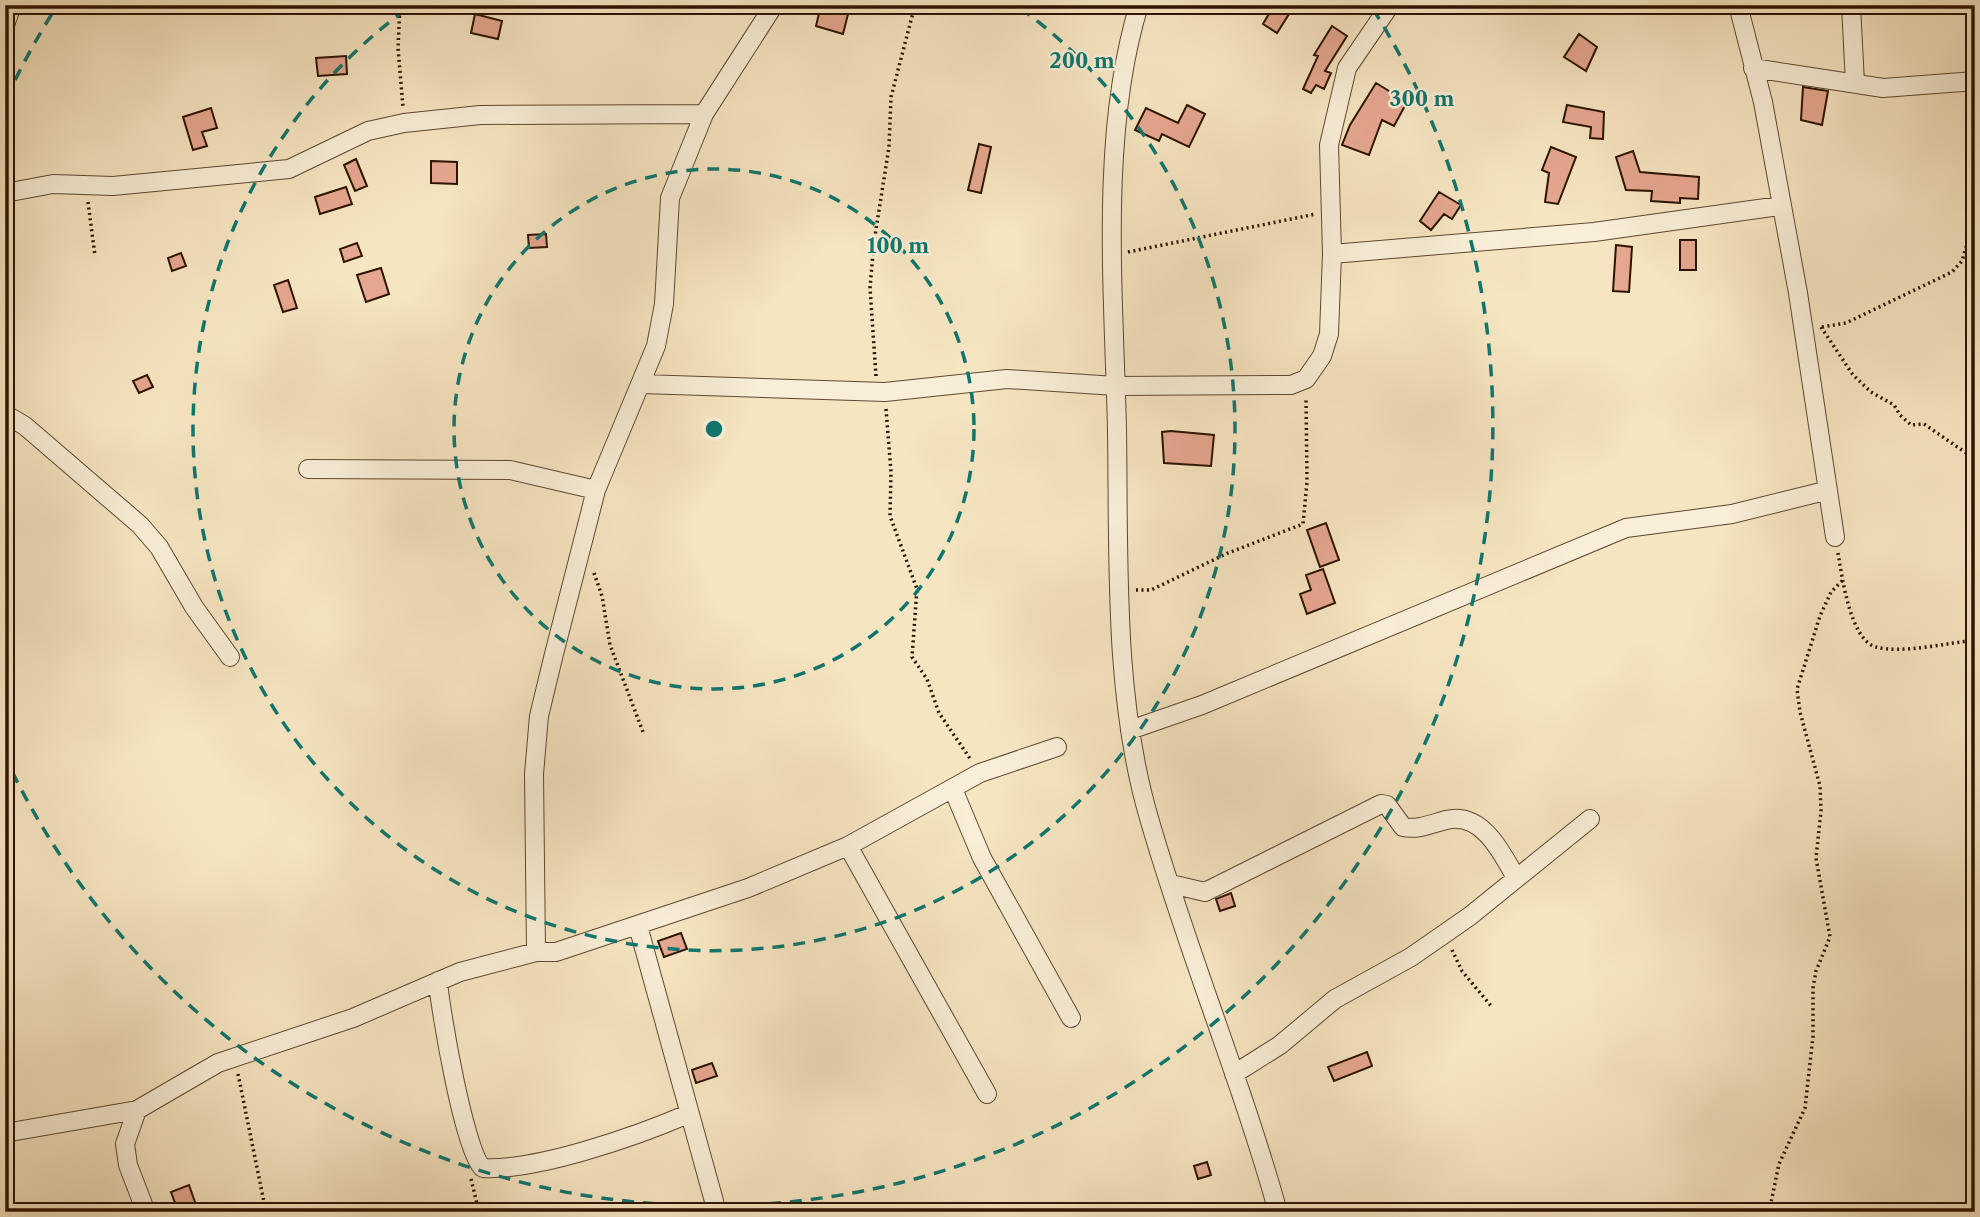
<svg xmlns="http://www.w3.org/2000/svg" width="1980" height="1217" viewBox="0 0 1980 1217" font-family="'Libre Caslon Text',serif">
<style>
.building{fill:#e5a78f;stroke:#2c1300;stroke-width:2}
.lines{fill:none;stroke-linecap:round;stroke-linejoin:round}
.street-casing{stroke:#5e4830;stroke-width:20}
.path{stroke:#2c1300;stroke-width:3.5;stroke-dasharray:2 3.5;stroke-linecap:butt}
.street{stroke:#f9eed7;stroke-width:18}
.ring{fill:none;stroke:#0f766e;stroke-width:3.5;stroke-dasharray:12 9}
.centre{fill:#0f766e;stroke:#f9eed7;stroke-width:3.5}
.ring-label{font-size:21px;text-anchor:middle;font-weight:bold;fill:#0f766e;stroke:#f9eed7;stroke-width:5;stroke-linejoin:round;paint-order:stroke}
</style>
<rect width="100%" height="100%" fill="#f6e5c1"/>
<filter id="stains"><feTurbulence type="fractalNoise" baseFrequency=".00286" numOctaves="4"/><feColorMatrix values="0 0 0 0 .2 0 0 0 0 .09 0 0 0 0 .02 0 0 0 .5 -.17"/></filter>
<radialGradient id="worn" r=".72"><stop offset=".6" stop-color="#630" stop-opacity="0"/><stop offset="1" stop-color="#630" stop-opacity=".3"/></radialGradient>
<path class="building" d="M821,5L849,10L843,34L816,26Z
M1274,5L1289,14L1277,33L1263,24Z
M475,14L502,21L498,39L471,33Z
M1332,26L1347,36L1325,71L1331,73L1324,89L1316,85L1311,93L1303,89L1318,56L1314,55Z
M1579,34L1597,47L1586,71L1564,57Z
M346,56L347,74L318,76L316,58Z
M1376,83L1407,102L1394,126L1382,120L1369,155L1342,145L1350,125Z
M1803,87L1828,91L1822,125L1801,120Z
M1187,105L1205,114L1189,147L1162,134L1159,141L1135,130L1146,108L1178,123Z
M1567,105L1604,112L1603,139L1590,138L1591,127L1563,122Z
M211,108L217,128L202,132L207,146L193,150L183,117Z
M979,144L991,147L981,193L968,190Z
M1551,147L1576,157L1558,204L1545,202L1549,173L1542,170Z
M1633,151L1640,172L1699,177L1698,199L1680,198V203L1651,201L1652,191L1626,190L1616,157Z
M356,159L367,186L355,191L344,165Z
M431,161L457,162V184L431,183Z
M346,187L352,204L320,214L315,197Z
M1439,192L1461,205L1452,219L1444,214L1431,230L1420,221Z
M546,234L547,247L529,248L528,235Z
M1680,240H1696V270H1680Z
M357,243L362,256L344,262L340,249Z
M1616,245L1632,247L1629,292L1613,291Z
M181,253L186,266L172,271L168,258Z
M381,268L389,294L366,302L357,275Z
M288,280L297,308L283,312L274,285Z
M147,375L153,387L139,393L133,381Z
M1171,431L1214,435L1211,466L1164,463L1162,432Z
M1326,523L1339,560L1320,567L1307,530Z
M1323,569L1335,603L1307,614L1300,594L1311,590L1306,575Z
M1231,893L1235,906L1220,911L1216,899Z
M681,933L687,949L664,957L658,941Z
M1367,1052L1372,1066L1334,1081L1328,1067Z
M712,1063L717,1076L696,1083L692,1070Z
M1207,1162L1211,1175L1198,1179L1194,1166Z
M189,1185L196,1205L178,1211L171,1192Z"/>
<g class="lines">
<defs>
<path id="street" d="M1139,5C1099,135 1114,294 1117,430C1119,556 1113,696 1149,818C1187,951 1241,1079 1278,1212
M1738,5L1763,102L1798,293L1835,537
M1851,5L1855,83
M5,25L12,5
M1753,68L1883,88L1975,81
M5,193L53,184L113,186L289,169L368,131L404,123L480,115L704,114
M1332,254L1594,232L1780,206
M642,384L885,392L1007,379L1116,386L1291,385L1306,379L1322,356L1329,334L1332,254L1329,145L1347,68L1390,5
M5,414L25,426L140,525L159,547L194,607L230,657
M308,469L510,470L596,490
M1130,730L1202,705L1626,528L1732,514L1825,491
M953,789L982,858L1071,1018
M848,846L987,1094
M1171,884L1205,892L1381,804L1387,805L1403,827C1418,830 1431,824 1446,820C1482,811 1502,853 1516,878
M638,926L717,1212
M536,952L534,774L539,716L554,654L596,490L656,346L664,304L670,198L704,114L774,5
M438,981C440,1009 465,1155 483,1168C537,1171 637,1136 688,1114
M1234,1074L1280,1045L1335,999L1411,957L1470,916L1590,819
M5,1133L137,1110
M146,1212L128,1165L125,1144L137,1110L218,1063L353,1018L460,972L536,952H556L748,888L848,846L980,773L1057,747"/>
</defs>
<use href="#street" class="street-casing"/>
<path class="path" d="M400,5L398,48L403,107
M466,9V5
M88,202L95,256
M1128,252L1316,214
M1821,327L1853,375L1871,392L1894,405L1900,415L1911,425L1924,424L1975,459
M1822,327L1846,323L1952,272L1962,261L1975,217
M876,376L870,288L874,242L889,147L891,97L915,5
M886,409L891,472L890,516L917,589L912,657L927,679L939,713L971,760
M1838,553C1842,576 1850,640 1876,647C1901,654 1948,643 1975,640
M594,573L602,596L610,645L643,732
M1136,590H1151L1228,553L1303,524L1307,482L1306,397
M1452,950L1462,971L1491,1006
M238,1074L266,1212
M471,1179L479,1212
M734,1205L739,1212
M1769,1212L1779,1164L1805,1108L1813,1036V988L1816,971L1830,937L1816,858L1821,811L1820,786L1800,712L1797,689L1820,616L1831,592L1843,580"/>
<use href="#street" class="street"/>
</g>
<g class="ring">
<circle cx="714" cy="429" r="260"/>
<path d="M1020 8A521 521 0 1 1 408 8"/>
<path d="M6 99A781 781 0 0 1 55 9M1373 9A781 781 0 1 1 6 759"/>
</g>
<circle cx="714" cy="429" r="10" class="centre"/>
<g class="ring-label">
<text x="1082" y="68">200 m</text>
<text x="1422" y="106">300 m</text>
<text x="898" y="253">100 m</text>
</g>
<rect width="1980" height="1217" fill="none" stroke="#f6e5c1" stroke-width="28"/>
<rect x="7" y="7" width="1966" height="1203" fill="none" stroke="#2c1300" stroke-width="3.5"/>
<rect x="14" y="14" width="1952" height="1189" fill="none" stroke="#2c1300" stroke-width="2"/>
<rect width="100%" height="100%" filter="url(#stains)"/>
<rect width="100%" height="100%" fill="url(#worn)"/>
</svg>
